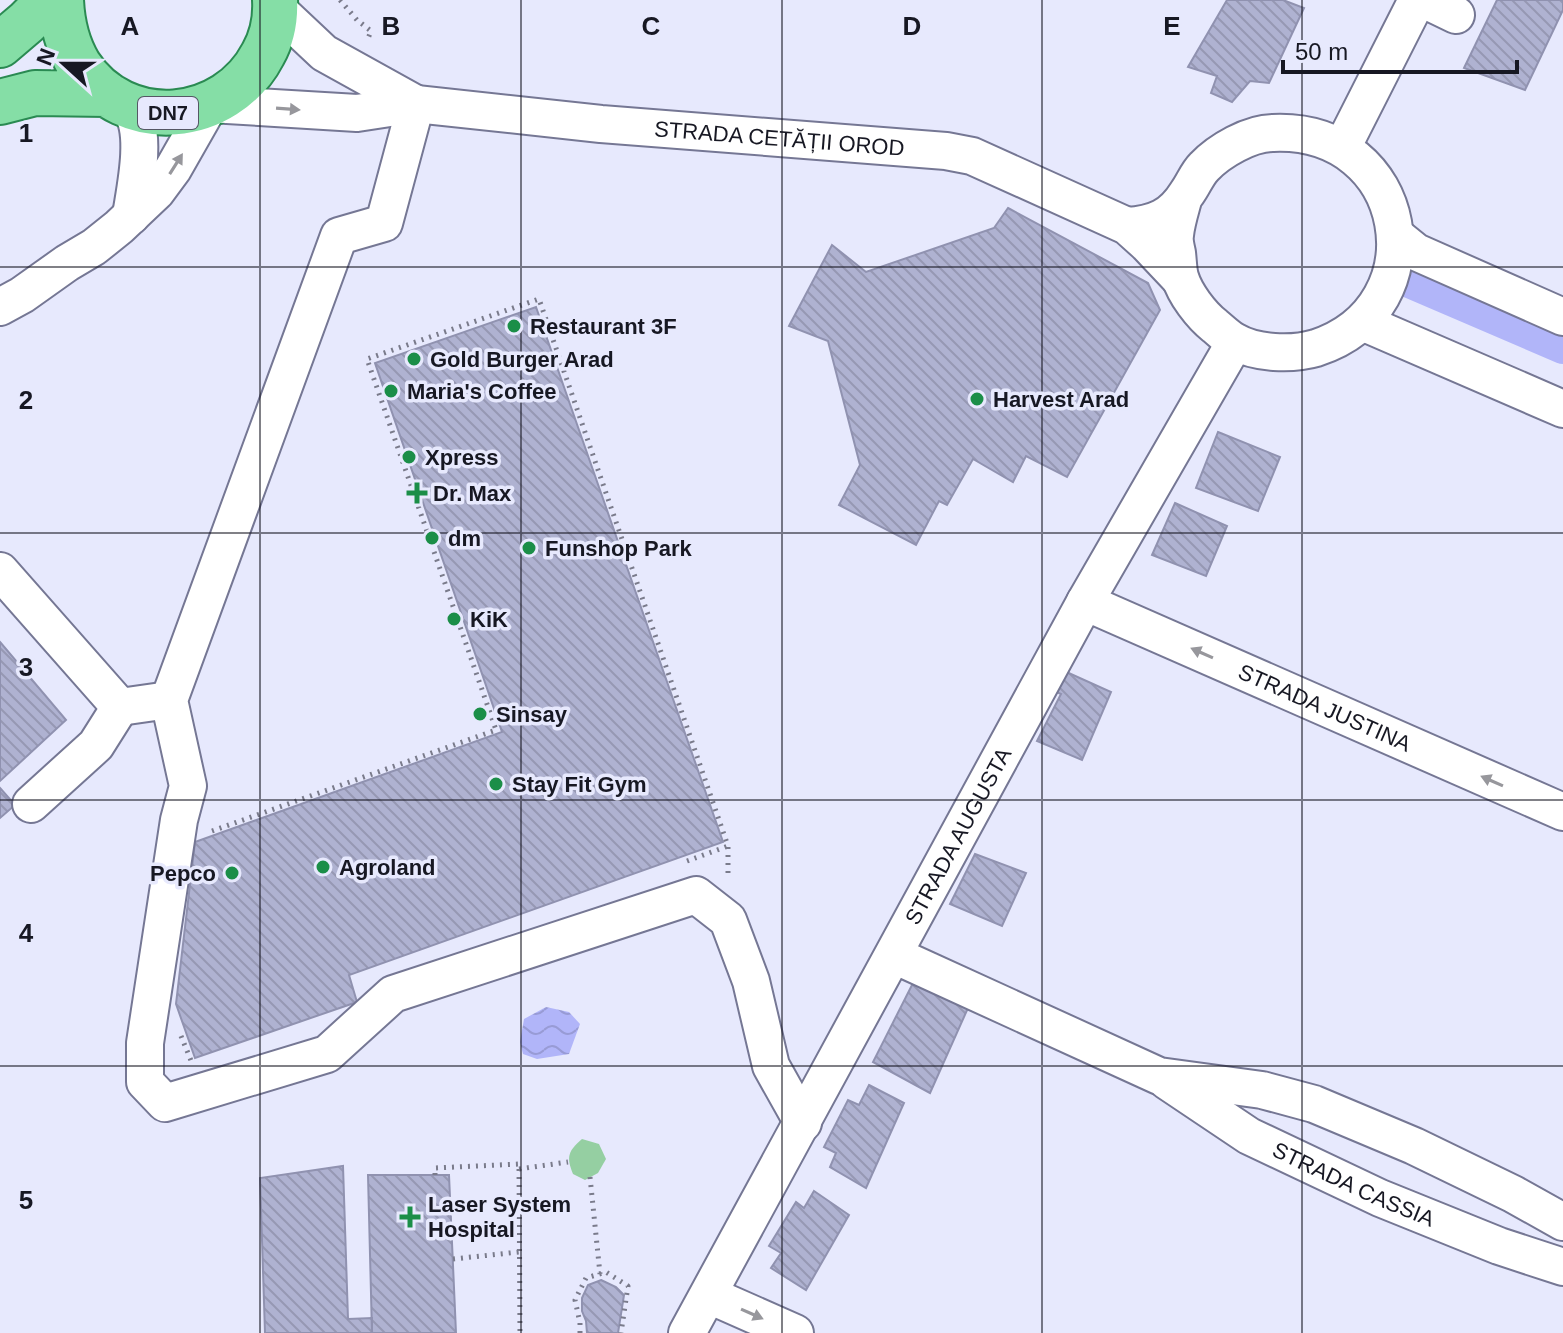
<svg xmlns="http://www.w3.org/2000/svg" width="1563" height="1333" viewBox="0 0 1563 1333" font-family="Helvetica,sans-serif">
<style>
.green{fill:#95cfa2}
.water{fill:url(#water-waves)}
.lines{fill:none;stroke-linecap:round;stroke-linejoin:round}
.canal{stroke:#b1b5f9;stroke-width:32}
.building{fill:url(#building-back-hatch);stroke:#9092b0;stroke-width:2}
.minor-casing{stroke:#757794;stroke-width:40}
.major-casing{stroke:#2a8a52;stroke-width:48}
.path{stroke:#7a7b8b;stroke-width:5;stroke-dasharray:2 6;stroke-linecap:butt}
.minor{stroke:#fff;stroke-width:36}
.major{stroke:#85dea6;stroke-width:44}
.oneway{fill:#97979c}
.grid{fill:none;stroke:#171823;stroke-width:2;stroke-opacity:0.55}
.poi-dot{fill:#1b8e48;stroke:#e7e9fd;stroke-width:3}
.labels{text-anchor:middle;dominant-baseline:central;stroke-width:7;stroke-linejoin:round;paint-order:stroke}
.shield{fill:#e7e9fd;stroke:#555764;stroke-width:2}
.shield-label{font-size:20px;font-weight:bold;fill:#171823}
.street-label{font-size:22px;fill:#171823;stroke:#e7e9fd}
.poi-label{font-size:22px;font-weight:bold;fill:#171823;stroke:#e7e9fd;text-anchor:start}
.grid-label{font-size:26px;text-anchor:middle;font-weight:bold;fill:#171823;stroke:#e7e9fd;stroke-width:7;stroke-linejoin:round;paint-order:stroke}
</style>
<defs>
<pattern id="water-waves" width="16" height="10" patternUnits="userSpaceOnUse" patternTransform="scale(2)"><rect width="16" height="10" fill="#b1b5f9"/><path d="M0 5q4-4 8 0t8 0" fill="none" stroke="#989bd5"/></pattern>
<pattern id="building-back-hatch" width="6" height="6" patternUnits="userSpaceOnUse" patternTransform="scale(2)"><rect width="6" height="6" fill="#afb2d1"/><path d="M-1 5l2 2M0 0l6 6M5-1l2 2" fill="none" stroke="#9698b3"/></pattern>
</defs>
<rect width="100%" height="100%" fill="#e7e9fd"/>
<path class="green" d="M582,1139L599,1144L606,1159L598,1173L585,1180L573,1174C566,1157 568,1151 582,1139Z"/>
<path class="water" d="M546,1007L569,1012L580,1024L569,1054L537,1059L523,1054L520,1042L524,1019Z"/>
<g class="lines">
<path class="canal" d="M1407,281L1563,348"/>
</g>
<path class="building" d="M1227,0H1283L1304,8L1269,83L1250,81L1232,102L1211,93L1217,76L1188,67Z
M1497,0H1563V10L1525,90L1464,68Z
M1008,208L1148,283L1160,310L1067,477L1026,456L1013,482L973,459L947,505L939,501L916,545L839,505L860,465L828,341L789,326L832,245L866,272L994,228Z
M536,307L723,842L349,975L357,1002L195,1058L176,1004L195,842L502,732L375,363Z
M1218,432L1280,457L1258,511L1196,488Z
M1175,503L1227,526L1206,576L1152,555Z
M0,642L66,720L0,781Z
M1062,670L1111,692L1082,760L1037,741L1061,694L1052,690Z
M0,788L15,805L0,818Z
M975,854L1026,873L1002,926L950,904Z
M913,983L968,1008L930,1093L873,1062Z
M869,1085L904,1103L866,1188L830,1167L836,1153L824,1147L848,1100L859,1105Z
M343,1166L348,1319L372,1318V1333H265L260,1178Z
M368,1175H449L456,1333H372Z
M814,1191L849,1215L806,1290L771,1268L781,1253L769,1246L796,1202L804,1208Z
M601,1280L616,1287L624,1295L618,1333H587L586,1321L582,1311V1298L588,1285Z"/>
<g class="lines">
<defs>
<g id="minor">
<path d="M1425,0L1456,15"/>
<path d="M275,7L324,53L416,104"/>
<path d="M123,103C126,105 131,109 132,112C147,136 135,189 131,216"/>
<path d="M416,104L384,223L339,236L169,700L188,786L179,820L145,1043V1082L165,1103L327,1054L393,994L696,895L728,920L751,981L771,1066L803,1123"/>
<path d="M1342,148L1417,0"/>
<path d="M1127,226C1155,224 1172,217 1187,193C1193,185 1197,174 1204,167C1219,151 1250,133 1273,133C1411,127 1441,307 1316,348C1292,355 1256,354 1234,341C1227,337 1221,331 1215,326C1201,315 1185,294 1180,277C1178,270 1178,261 1177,253C1176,248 1174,241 1175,235C1176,224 1180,211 1183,200"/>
<path d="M1395,235L1416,252L1563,317"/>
<path id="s1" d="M0,307L22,295L67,263L94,247L119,227L156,192L173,169L210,104L357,113L416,104L601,124L946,151L972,156L1127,226L1147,244L1180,279"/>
<path d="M1362,322L1563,409"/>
<path d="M0,571L120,707L169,700"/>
<path id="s2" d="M1085,602L1563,812"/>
<path d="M31,804L96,745L120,707"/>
<path d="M894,955L1159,1076L1262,1090L1314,1104L1414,1146L1513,1194L1563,1222"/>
<path id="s3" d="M1167,1081L1249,1136L1380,1198L1499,1246L1563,1267"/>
<path d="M709,1295L795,1333"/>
<path id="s4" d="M687,1333L1085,602L1235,342"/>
</g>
<path id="major" d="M61,0C62,23 67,45 79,65C125,135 226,125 263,54C272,38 276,18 275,0
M0,45L27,22L49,0
M0,102L35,93L107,94"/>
</defs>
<use href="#minor" class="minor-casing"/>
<use href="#major" class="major-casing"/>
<path class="path" d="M340,0L357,20L371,31L367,41
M212,831L496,730L367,359L539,299L728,846V877
M687,861L728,846
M181,1036L192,1063
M519,1169L568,1162
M435,1175V1168L519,1164L520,1333
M590,1177L600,1274
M453,1259L519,1252
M580,1333V1323L575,1300L586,1278L606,1272L628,1286L621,1333"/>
<use href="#minor" class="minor"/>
<use href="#major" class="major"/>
</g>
<defs><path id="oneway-solid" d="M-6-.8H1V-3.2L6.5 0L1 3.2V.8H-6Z" transform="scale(2)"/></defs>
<g class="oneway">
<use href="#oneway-solid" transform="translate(288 109) rotate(4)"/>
<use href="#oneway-solid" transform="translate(176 164) rotate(-58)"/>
<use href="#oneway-solid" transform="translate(1202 653) rotate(-156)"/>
<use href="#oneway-solid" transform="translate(1492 781) rotate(-156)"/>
<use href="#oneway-solid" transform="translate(752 1314) rotate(24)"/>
</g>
<path class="grid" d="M260,0V1333M521,0V1333M782,0V1333M1042,0V1333M1302,0V1333M0,267H1563M0,533H1563M0,800H1563M0,1066H1563"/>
<g class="poi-dot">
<circle cx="514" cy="326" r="8"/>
<circle cx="414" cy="359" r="8"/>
<circle cx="391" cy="391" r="8"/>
<circle cx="977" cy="399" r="8"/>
<circle cx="409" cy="457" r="8"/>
<path d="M413 481h8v8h8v8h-8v8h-8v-8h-8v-8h8z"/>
<circle cx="432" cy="538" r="8"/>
<circle cx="529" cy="548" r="8"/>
<circle cx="454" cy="619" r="8"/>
<circle cx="480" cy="714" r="8"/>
<circle cx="496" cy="784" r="8"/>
<circle cx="323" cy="867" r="8"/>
<circle cx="232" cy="873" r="8"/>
<path d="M406 1205h8v8h8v8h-8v8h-8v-8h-8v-8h8z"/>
</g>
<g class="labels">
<rect class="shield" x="138" y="97" width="60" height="32" rx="6"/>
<g class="shield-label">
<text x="168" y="113">DN7</text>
</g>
<g class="street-label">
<text stroke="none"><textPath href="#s1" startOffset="870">STRADA CETĂȚII OROD</textPath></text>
<text stroke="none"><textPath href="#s2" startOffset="262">STRADA JUSTINA</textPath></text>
<text stroke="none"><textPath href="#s4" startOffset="566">STRADA AUGUSTA</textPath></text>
<text stroke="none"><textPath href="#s3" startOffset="214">STRADA CASSIA</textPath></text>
</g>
<g class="poi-label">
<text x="530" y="326">Restaurant 3F</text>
<text x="430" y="359">Gold Burger Arad</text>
<text x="407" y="391">Maria's Coffee</text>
<text x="993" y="399">Harvest Arad</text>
<text x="425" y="457">Xpress</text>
<text x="433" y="493">Dr. Max</text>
<text x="448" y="538">dm</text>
<text x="545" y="548">Funshop Park</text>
<text x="470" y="619">KiK</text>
<text x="496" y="714">Sinsay</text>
<text x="512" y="784">Stay Fit Gym</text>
<text x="339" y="867">Agroland</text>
<text x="216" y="873" text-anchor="end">Pepco</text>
<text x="428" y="1204">Laser System<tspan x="428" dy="25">Hospital</tspan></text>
</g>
</g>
<g class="grid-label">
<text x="130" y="35">A</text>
<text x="391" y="35">B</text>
<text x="651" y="35">C</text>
<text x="912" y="35">D</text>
<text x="1172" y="35">E</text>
<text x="26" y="142">1</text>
<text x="26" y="409">2</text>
<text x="26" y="676">3</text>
<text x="26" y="942">4</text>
<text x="26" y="1209">5</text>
</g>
<g transform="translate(64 64) rotate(291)" stroke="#e7e9fd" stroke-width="6" paint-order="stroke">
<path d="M0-6L14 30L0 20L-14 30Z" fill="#171823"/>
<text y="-12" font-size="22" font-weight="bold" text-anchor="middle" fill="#171823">N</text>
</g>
<path d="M1283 60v12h234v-12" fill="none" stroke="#171823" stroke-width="4"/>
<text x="1295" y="60" font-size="24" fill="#171823" stroke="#e7e9fd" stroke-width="6" paint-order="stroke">50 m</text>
</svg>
